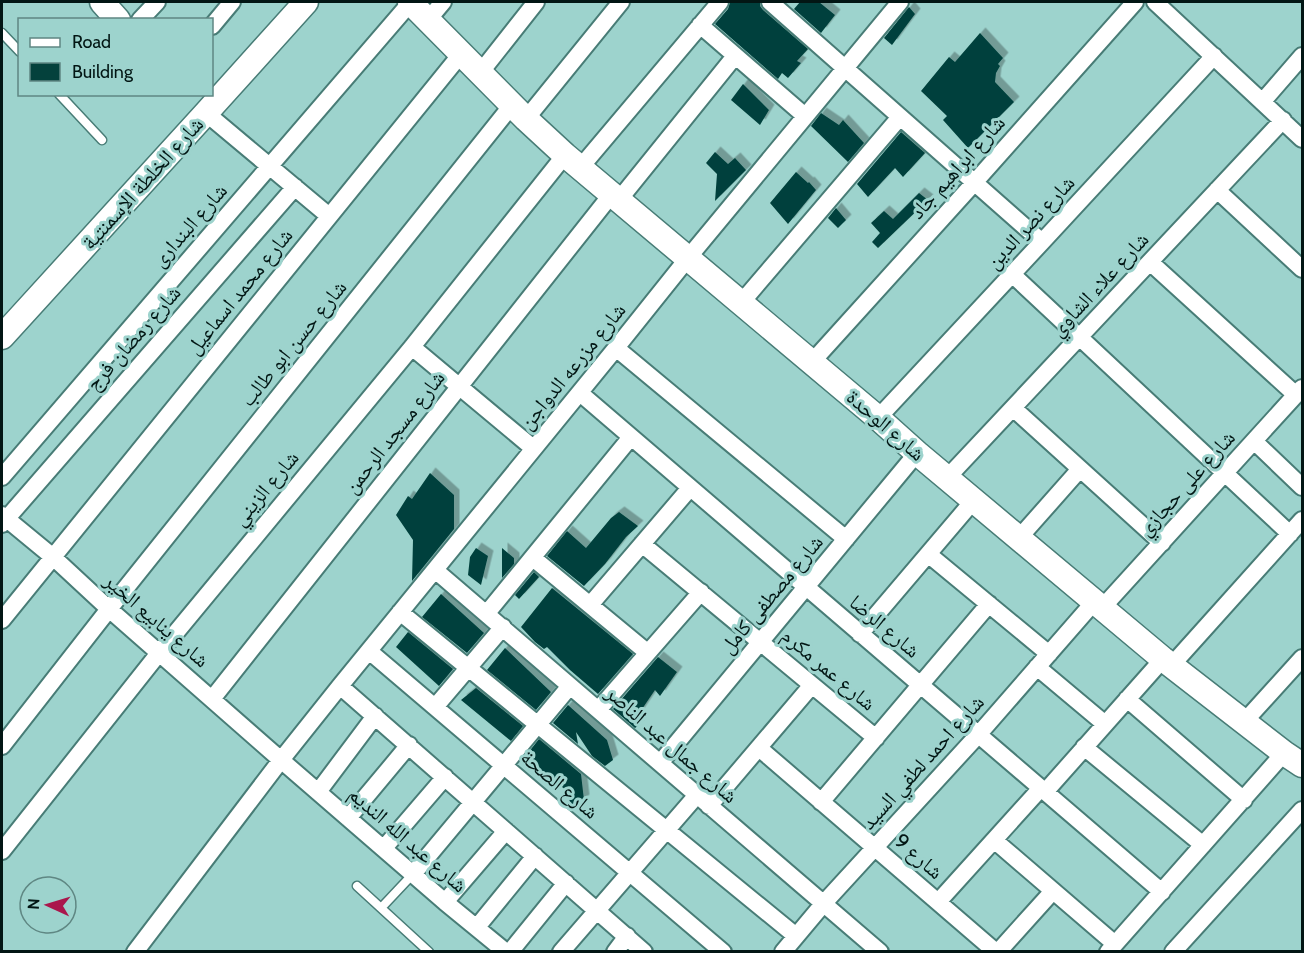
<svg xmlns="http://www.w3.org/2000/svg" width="1304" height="953" viewBox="0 0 1304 953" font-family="Cabin,'Noto Naskh Arabic',sans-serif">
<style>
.building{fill:#04413c;filter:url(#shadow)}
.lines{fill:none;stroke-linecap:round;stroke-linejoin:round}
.lane-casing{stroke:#487c76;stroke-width:11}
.street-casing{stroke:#487c76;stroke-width:20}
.secondary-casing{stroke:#487c76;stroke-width:27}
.lane{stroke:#fff;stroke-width:8}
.street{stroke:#fff;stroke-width:16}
.secondary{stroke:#fff;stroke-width:24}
.labels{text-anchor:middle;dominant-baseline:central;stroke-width:6;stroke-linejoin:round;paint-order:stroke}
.street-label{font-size:21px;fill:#021614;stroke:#9dd3cd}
</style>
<defs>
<filter id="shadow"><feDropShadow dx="5.5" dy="-5.5" stdDeviation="0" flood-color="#0004"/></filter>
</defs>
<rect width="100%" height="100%" fill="#9dd3cd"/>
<path class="building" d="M730,2H760V6L763,10L808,49L797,61L801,63L788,78L782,73L778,79L715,24L728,9Z
M800,2H819L835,15L821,33L794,9Z
M909,7L915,14L892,45L884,38Z
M980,33L1003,58L998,64L1000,66L996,73L995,82L1014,102L968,148L943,120L947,116L921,91L949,57L955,62Z
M743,84L769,110L760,125L731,100Z
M821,113L839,125L843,120L864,143L848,162L811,126Z
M901,132L925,153L903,177L895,168L868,197L857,184Z
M715,152L728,164L735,158L746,170L715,201L717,174L706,163Z
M796,172L808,183L809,182L816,190L788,224L770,203Z
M919,193L928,200L878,248L872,242L880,233L871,223L884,211L893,219Z
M836,208L846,220L838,228L828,218Z
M430,473L454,495V529L412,581L413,540L396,515L408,496L412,499Z
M619,512L638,526L626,537L605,564L584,586L547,556L567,531L586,548L611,518Z
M476,548L488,556L481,585L468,575L470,557Z
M502,548L514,558V564L502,578Z
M534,572L539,577L519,599L515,595Z
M552,588L633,654L598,694L570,670L547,647L544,649L535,642L521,627Z
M441,594L484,633L467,653L422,617Z
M408,632L453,669L439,686L396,647Z
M505,648L551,692L536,710L487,670Z
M658,657L677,672L660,696L655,690L638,715L639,725L635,728L613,709Z
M476,688L523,726L511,741L461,700Z
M568,705L607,740L613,760L605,766L592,756L576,732L578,744L553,723Z
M539,739L581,774L584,800L572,808L566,790L524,758Z"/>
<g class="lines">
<defs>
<path id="lane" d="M2,33L20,52
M59,94L102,140
M357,886L429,952
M381,908L413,874"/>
<path id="street" d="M770,2L1042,242
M1155,2L1302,139
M140,20L157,2
M428,20L443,2
M700,25L805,116
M212,26L232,2
M480,73L536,2
M1263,101L1302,56
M206,113L329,216
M526,119L621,2
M580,168L720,2
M1217,190L1302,269
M618,201L735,56
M1150,262L1296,395
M1012,274L1290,534
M741,303L900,117
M412,347L533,448
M616,348L846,539
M812,362L974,183L1135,2
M580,393L1162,892
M1013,408L1162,543
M878,418L1042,242L1214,56
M1254,441L1302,487
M2,477L411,2
M947,478L1283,120
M2,515L53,557L109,609L281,760L445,902L506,952
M2,524L295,187
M1019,538L1080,469
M642,544L876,738
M928,554L1049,654
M533,558L648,653
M435,570L880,952
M590,605L690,488
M1102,608L1302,388
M400,612L796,936
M487,613L631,437
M2,620L461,54
M860,634L974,500
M369,651L723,952
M1171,666L1302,520
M1037,667L1105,724
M340,686L644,952
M212,699L611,195
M1127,699L1244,800
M435,707L503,627
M598,710L701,592
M1244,722L1302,658
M2,746L109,609L512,105
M1084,747L1203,845
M759,748L996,952
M660,763L917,453
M318,792L375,716
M1045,792L1163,659
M821,802L989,604
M709,806L812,685
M348,818L409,745
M994,840L1115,944
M384,848L445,777
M2,851L159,653L412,347L565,155
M413,874L570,686
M445,902L506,831
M938,902L1041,788
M477,927L535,856
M135,952L281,760L340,686L616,348L688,258L900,2
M510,952L566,883
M561,952L697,795
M615,952L627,936
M783,952L824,903L978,735L1094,602
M998,952L1053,891
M1108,952L1284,753
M1173,952L1302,810"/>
<path id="secondary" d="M102,2L118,20
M410,2L526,119L565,155L878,418L917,453L1163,659L1284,753L1302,765
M2,337L206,113L306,2"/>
</defs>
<use href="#lane" class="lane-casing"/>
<use href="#street" class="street-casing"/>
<use href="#secondary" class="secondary-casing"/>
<use href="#lane" class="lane"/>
<use href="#street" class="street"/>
<use href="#secondary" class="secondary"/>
</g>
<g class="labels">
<g class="street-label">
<text transform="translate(957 167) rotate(-48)">شارع ابراهيم جاد</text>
<text transform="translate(142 183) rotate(-48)">شارع الخلطة الإسمنتية</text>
<text transform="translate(1030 222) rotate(-47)">شارع نصر الدين</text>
<text transform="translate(189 225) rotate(-49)">شارع البندارى</text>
<text transform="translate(1099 284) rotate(-47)">شارع علاء الشاوي</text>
<text transform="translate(239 291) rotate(-51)">شارع محمد اسماعيل</text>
<text transform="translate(133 338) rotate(-49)">شارع رمضان فرج</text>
<text transform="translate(293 343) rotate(-51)">شارع حسن ابو طالب</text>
<text transform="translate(572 366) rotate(-51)">شارع مزرعه الدواجن</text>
<text transform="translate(886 425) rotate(41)">شارع الوحدة</text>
<text transform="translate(394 432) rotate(-52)">شارع مسجد الرحمن</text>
<text transform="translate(1186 483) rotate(-48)">شارع على حجازي</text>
<text transform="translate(265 488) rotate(-50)">شارع الزيني</text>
<text transform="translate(771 594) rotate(-50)">شارع مصطفى كامل</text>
<text transform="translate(157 620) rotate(41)">شارع ينابيع الخير</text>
<text transform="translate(885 626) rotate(40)">شارع الرضا</text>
<text transform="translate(829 669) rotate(40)">شارع عمر مكرم</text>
<text transform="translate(672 744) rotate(41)">شارع جمال عبد الناصر</text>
<text transform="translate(922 762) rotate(-48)">شارع احمد لطفي السيد</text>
<text transform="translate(560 784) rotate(40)">شارع الصحة</text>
<text transform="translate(408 839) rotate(41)">شارع عبد الله النديم</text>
<text transform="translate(919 856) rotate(41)">شارع 9</text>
</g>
</g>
<rect width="1304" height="953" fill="none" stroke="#021614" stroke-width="6"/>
<rect x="18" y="18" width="195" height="78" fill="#9dd3cd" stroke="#5f8783" stroke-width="1.5"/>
<rect x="30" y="38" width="30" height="9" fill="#ffffff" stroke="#5f8783" stroke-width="1.5"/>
<text x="72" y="48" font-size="18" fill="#021614">Road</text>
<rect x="30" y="63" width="30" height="18" fill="#04413c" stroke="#5f8783" stroke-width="1.5"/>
<text x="72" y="78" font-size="18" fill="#021614">Building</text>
<g transform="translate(48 905) rotate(274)"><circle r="28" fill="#9dd3cd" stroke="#5f8783" stroke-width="1.5"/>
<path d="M0-4.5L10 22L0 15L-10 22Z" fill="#aa174c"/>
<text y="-9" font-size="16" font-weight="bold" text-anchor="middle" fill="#021614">N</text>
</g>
</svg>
